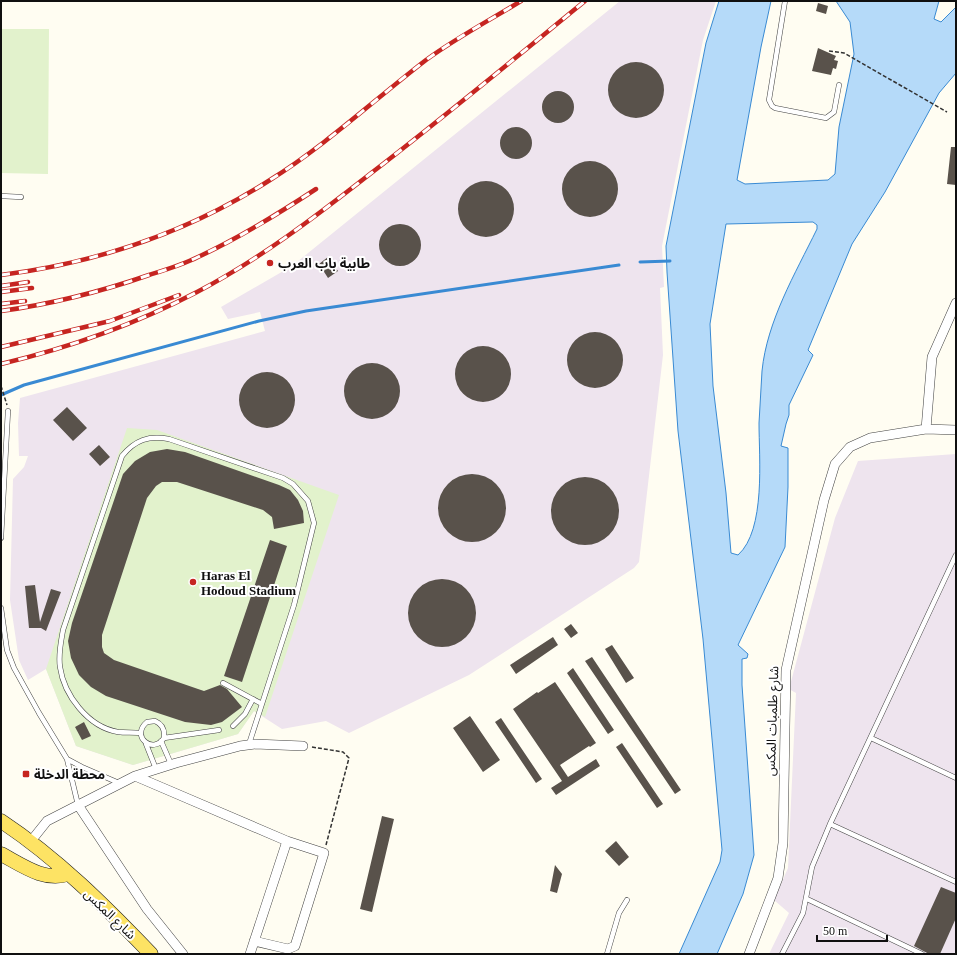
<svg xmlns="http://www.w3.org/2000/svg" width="957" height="955" viewBox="0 0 957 955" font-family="'Times New Roman','Noto Sans Arabic',serif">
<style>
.industrial{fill:#eee4ee}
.pitch{fill:#e2f2cc}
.water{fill:#b5daf9;stroke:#398ad3;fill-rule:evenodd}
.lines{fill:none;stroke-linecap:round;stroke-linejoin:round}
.stream{stroke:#398ad3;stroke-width:3}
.building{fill:#59524b}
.service-casing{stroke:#434343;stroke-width:5.5}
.minor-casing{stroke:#434343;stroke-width:10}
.primary-casing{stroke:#212121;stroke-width:15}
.path{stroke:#323232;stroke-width:1.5;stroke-dasharray:4 2;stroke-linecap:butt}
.service{stroke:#fff;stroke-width:4.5}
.minor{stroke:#fff;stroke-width:9}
.primary{stroke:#fde364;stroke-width:14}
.rail-casing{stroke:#c62521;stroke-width:4.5}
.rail{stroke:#fff;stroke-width:3;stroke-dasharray:9;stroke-linecap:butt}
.poi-dot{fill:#c62521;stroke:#fff;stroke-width:1.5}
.labels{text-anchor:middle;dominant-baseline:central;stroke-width:4;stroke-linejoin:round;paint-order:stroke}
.poi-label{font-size:13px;font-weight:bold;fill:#101010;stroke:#fff;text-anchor:start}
.street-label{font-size:13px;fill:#101010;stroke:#fff}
</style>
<rect width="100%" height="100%" fill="#fffdf2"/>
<path class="industrial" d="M620,1H716L703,40L662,246L664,287L660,288L663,355L639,562L634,568L469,675L349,733L326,721L282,729L254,711L238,734L133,765L76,746L46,669L28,680L19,660L10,600L13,479L24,467L28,456H19L18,423L20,398L265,331L260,312L228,319L221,307L292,266Z
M956,454V954H769L789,913L774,900L788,868L796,693L789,689L835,518L858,461Z"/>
<path class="pitch" d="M1,29H49L48,174L1,173Z
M127,428L157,430L339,495L265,717L254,711L238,734L133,765L76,746L46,669Z"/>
<path class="water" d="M719,1H771L761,47L737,180L745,184L828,180L835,174L839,127L854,54L850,22L836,1H939L934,19L941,22L956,7V73L939,93L885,192L852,244L808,350L813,355L789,405V415L786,424L781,446L788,448V487L785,547L738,645L748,654L747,658L742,659V685L754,855L743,894L717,954H679L720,862L722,850L703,639L678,431L667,272L666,246L706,43ZM813,222L817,225V229C795,274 767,321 762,371C761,388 760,406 759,423C759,458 766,530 738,555L731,553L726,493L713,386L710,324L726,224Z"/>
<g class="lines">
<path class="stream" d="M640,262L670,261
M1,395L24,385L259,321L306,311L619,265"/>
</g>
<path class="building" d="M818,3L828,6L826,14L816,11Z
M818,48L836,56L834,60L838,61L836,69L833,68L831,75L812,71Z
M608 90a28 28 0 1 1 56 0a28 28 0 1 1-56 0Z
M542 107a16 16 0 1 1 32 0a16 16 0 1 1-32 0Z
M500 143a16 16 0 1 1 32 0a16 16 0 1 1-32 0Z
M951,147H956V185L947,184Z
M562 189a28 28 0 1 1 56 0a28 28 0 1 1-56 0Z
M458 209a28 28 0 1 1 56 0a28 28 0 1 1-56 0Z
M379 245a21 21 0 1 1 42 0a21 21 0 1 1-42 0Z
M328,257L338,271L328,278L319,264Z
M567 360a28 28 0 1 1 56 0a28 28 0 1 1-56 0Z
M455 374a28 28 0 1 1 56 0a28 28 0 1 1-56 0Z
M344 391a28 28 0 1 1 56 0a28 28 0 1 1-56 0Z
M239 400a28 28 0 1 1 56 0a28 28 0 1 1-56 0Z
M67,407L87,428L73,441L53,420Z
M99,445L110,457L100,466L89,454Z
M167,449L185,452L279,485L290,490L298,500L303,511L304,523L274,529L272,517L263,510L177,482H162L156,486L147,498L102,635V647L104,653L114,660L198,689L204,691L220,685L227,689L242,707L222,722L211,725L185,722L106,696L91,687L79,675L71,658L68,641L72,623L123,474L135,461L150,452Z
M438 508a34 34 0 1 1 68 0a34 34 0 1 1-68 0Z
M551 511a34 34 0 1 1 68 0a34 34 0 1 1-68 0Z
M270,540L287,546L242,682L224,676Z
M408 613a34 34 0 1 1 68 0a34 34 0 1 1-68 0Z
M35,585L40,622L51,589L61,592L46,631L41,628H29L25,586Z
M571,624L578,633L571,638L564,629Z
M553,637L558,645L516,674L510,665Z
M612,645L634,678L626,683L605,649Z
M592,657L681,790L675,794L585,661Z
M573,668L614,730L608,734L567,673Z
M555,682L596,743L590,747L589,746L560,765L568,777L596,759L600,766L556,795L551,788L562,781L513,709L537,692L538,693Z
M470,716L500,760L483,772L453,728Z
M501,718L542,779L536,783L495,722Z
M84,722L91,736L82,740L75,727Z
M622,743L663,804L657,808L616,747Z
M382,816L394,819L372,912L360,909Z
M616,841L629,857L619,866L605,851Z
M555,865L562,874L557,893L550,891Z
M941,887L956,893V918L940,954H929L914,946Z"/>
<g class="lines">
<defs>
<path id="service" d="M785,1L769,100L772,106L775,108L826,118L834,112L839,85
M1,196L21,197
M1,538L8,411
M1,608L7,650L14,668L39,713L67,759L78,805
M223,683L262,704
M233,726L245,714L253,699
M140,733C133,732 126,733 118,732C88,727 64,695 60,667C58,654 61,642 63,630L122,456C135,440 149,435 169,439L283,478L293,484L308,501L314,523L294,605L249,744
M164,738C165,730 162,724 155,721L147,722C130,736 153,755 164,738L219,730
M871,738L956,778
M161,741L171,764
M146,744L156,769
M67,759L82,767L119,783
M830,824L956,882
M807,899L922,954
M607,954L619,913L627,900
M782,954L803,913L812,867L830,824L956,555"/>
<path id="minor" d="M926,429L932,357L956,303
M135,776L287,841L324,853L295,946L288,949L254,941
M78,805L147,909L183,954
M31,841L47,821L135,776L176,763L240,746L255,744L303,746
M250,954L287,841
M749,954L778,878L783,843L786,670L824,500L835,464L850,447L870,438L926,429L956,430"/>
<path id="primary" d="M1,821C57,858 105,906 151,954
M1,854C22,865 44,882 68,874"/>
</defs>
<use href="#service" class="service-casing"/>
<use href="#minor" class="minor-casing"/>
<use href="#primary" class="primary-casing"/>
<path class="path" d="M829,51L844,53L947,112
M1,386L7,405
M312,747L343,752L349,758L326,845"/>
<use href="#service" class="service"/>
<use href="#minor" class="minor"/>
<use href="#primary" class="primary"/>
<defs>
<path id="rail" d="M1,275C96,263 189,232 270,180C326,145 374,100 426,60C456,38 490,20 521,1
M1,286L28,282
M1,292L32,288
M1,304L25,301
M1,311C52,304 100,292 149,275C165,270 182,265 198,257C239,238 278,214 316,189
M1,347L110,321L179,295
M1,364C68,348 136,324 197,292C260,259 315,217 370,174C443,118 514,59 585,1"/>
</defs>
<use href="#rail" class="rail-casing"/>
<use href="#rail" class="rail"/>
</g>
<g class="poi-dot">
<circle cx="270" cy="263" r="4"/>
<circle cx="193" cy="582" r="4"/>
<rect x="22" y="770" width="8" height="8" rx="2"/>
</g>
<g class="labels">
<g class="poi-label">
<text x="278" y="263">طابية باب العرب</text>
<text x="201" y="575">Haras El<tspan x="201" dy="15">Hodoud Stadium</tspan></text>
<text x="34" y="774">محطة الدخلة</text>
</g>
<g class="street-label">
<text transform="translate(772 721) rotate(-88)">شارع طلمبات المكس</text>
<text transform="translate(110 914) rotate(44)">شارع المكس</text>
</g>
</g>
<rect width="957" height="955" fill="none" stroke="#101010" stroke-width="4"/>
<path d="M817 935v6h70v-6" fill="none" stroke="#101010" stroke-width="2"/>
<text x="823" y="935" font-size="12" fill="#101010" stroke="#ffffff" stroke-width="3" paint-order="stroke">50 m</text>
</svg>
